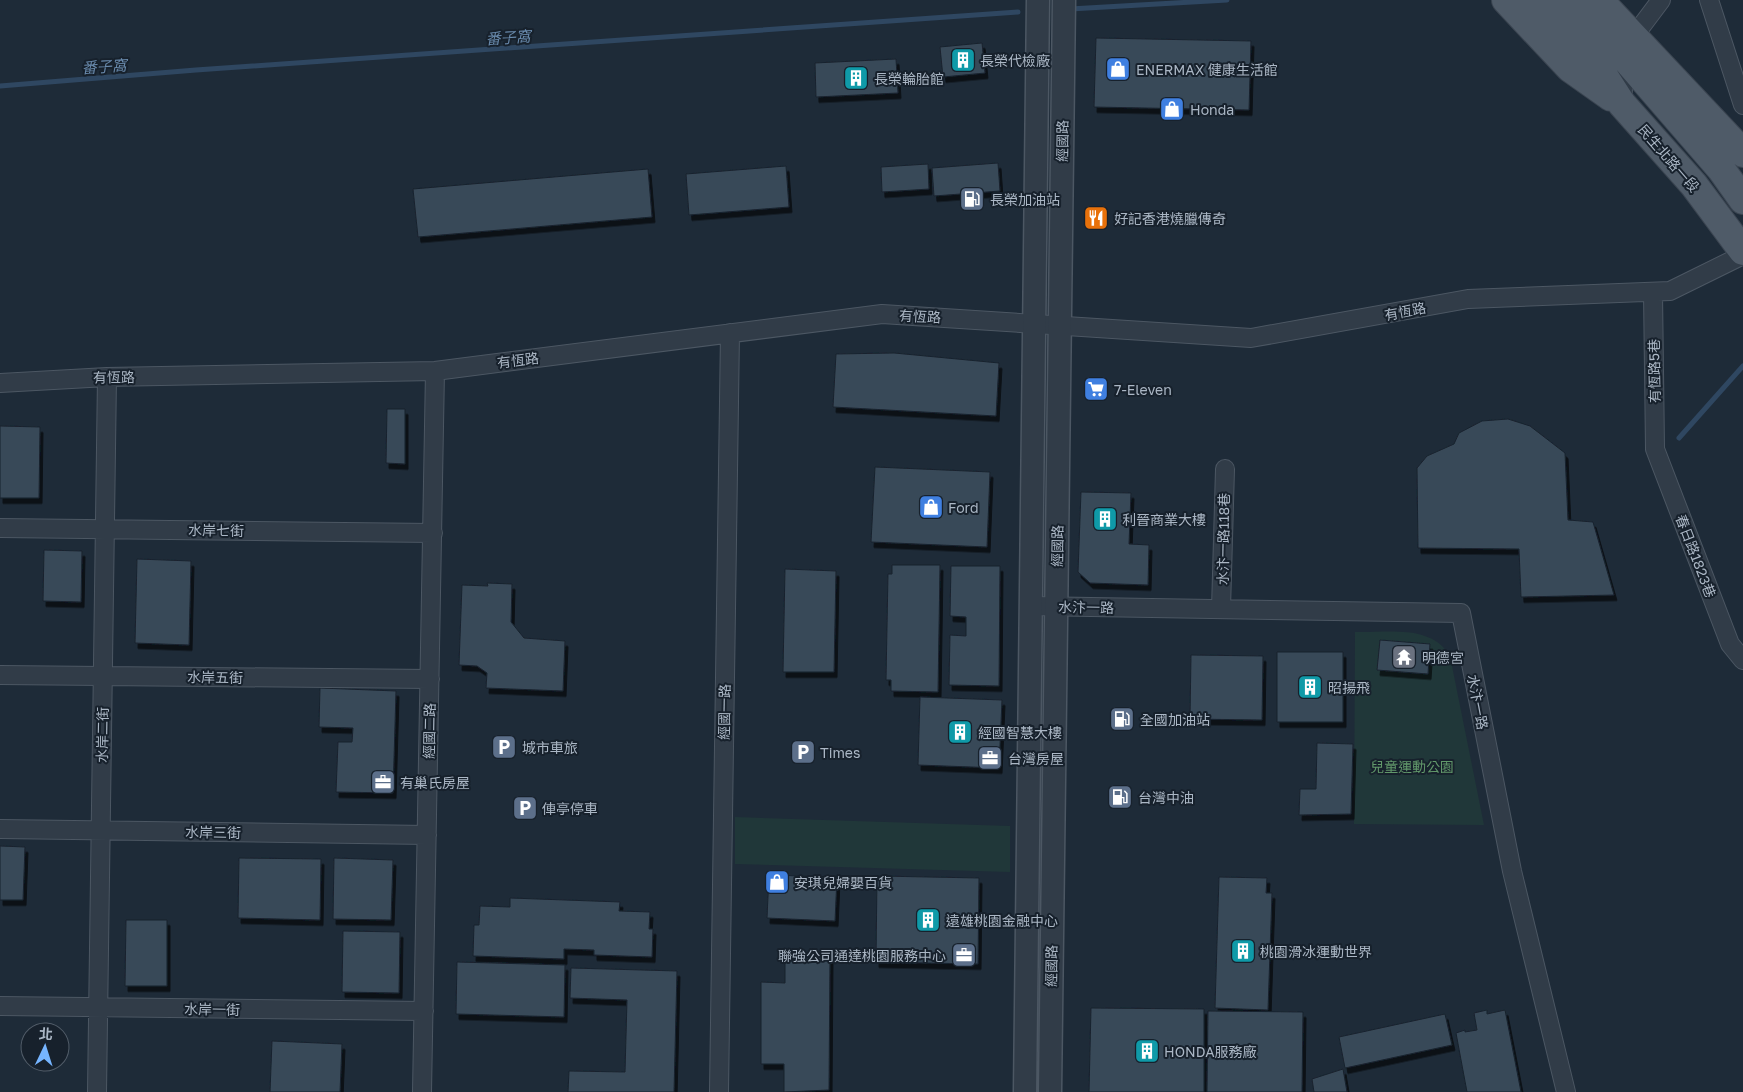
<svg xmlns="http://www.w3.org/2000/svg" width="1743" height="1092" viewBox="0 0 1743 1092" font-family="'Golos Text','Noto Sans TC',sans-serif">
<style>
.green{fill:#203739}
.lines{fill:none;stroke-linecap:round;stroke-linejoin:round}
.stream{stroke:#2f4761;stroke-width:5}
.building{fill:#394958;stroke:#19232e;filter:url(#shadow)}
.minor-casing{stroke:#4c5763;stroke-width:20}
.tertiary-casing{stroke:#4c5763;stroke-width:25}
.primary-casing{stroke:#3b4551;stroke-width:30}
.minor{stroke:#313c48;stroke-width:18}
.tertiary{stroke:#313c48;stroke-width:22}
.primary{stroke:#4f5b68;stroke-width:28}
.labels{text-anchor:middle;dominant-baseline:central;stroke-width:4;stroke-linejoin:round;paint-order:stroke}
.poi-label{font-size:14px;fill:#abb7c5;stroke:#17212c;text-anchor:start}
.street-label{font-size:14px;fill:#abb7c5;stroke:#17212c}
.park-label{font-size:14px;fill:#61976a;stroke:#17212c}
.water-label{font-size:15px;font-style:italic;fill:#698aac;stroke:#17212c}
</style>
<defs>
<filter id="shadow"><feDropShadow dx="3" dy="5.5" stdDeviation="0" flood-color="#0009"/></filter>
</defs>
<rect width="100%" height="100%" fill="#1e2b38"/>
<path class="green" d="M1355,632C1388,633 1431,624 1450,656L1484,825L1354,824Z
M735,817L1010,826V872L735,864Z"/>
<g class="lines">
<path class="stream" d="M1070,9L1227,0
M0,86L196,70L1018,12
M1679,438L1743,366"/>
</g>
<path class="building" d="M1096,38L1251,41L1249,110L1094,107Z
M982,43L985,73L943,77L940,47Z
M896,59L898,93L816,97L815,63Z
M998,163L1000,191L934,196L932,168Z
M928,164L929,189L882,192L881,167Z
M786,166L789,207L689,215L686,174Z
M648,169L652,217L418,237L413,189Z
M894,353L999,363L996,416L833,407L836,354Z
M387,409H405V464L386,463Z
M1508,419L1530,426L1565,453L1568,520L1593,522L1614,595L1521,597L1519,549L1418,548L1417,468L1427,456L1454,444L1459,433L1482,421Z
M0,426L40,427L39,498H0Z
M875,467L990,472L987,547L871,542Z
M1081,492L1131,493L1129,544L1149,545L1148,585L1090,583L1078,572Z
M44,550L82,551L81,602L43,601Z
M137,559L191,561L189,645L135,643Z
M892,565H940L938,692L891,691V680H886L888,574H892Z
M951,566H1000L999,686L949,685L950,635L966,636V617L950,616Z
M785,569L836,571L834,672H783Z
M487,583L512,584L511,622L524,638L565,641L563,691L486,688L487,673L477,666L459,665L462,585L488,586Z
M1380,640L1430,644L1428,674L1377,670Z
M1277,652H1343V722H1277Z
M1191,655L1263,656L1262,720L1190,719Z
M320,688L396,691L393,793L336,792L338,742H352L353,728L319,727Z
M920,697L1002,700L999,768L918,765Z
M1317,743L1353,744L1351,814L1299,815L1300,789H1316Z
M0,846L25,847L23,900H0Z
M239,858L321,859L320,920L238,918Z
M334,858L393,860L391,920L333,919Z
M769,875L837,877L835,921L767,918Z
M877,876L979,878L978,964L876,962Z
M1219,877L1267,878L1266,893H1272L1268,1010L1215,1008Z
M510,898L620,902L619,911L650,912L649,929H653L652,957L594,955V950L564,949V959L473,956L474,925H479L480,906L510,907Z
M126,920H167V986H125Z
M343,931L400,932L399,993L342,992Z
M806,956L830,957L829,1090L784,1092V1064H761V982L785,983V961H799V957Z
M457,962L565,965L564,1017L456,1014Z
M571,968L677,971L674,1092H568L569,1071L625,1072L627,1000L570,998Z
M1091,1008L1204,1009V1092H1089Z
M1487,1010V1014L1505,1010L1521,1092H1467L1456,1033L1465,1030V1032L1477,1030L1474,1013Z
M1208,1011L1303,1012L1302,1092H1207Z
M1445,1014L1452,1045L1345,1068L1339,1037Z
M272,1041L342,1044L340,1092H270Z
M1343,1069L1347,1092H1314L1312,1079Z"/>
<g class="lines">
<defs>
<path id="minor" d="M1709,0L1743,105
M1622,104L1625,58L1634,36L1661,0
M1653,293L1655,449L1730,644L1743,660
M0,383L107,377L435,371L882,314L1251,338L1468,299L1670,291L1743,255
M0,528L433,533
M1031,606L1461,613L1512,871L1566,1092
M1221,609L1225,469
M0,675L430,679
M0,829L427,835
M0,1006L424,1011
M97,1092L107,377
M422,1092L435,371
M719,1092L730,333"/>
<path id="tertiary" d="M1025,1092L1038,0
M1050,1092L1064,0"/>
<path id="primary" d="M1506,0L1570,68L1611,97
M1539,0L1586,48L1622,104L1694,185L1743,251
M1568,0L1625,58L1721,169L1743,200
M1599,0L1743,153"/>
</defs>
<use href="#minor" class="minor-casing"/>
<use href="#tertiary" class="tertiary-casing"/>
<use href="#primary" class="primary-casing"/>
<use href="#minor" class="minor"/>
<use href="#tertiary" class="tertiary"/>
<use href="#primary" class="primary"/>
</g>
<defs>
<symbol id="building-square" viewBox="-11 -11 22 22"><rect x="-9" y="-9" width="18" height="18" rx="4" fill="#0f9aa8" stroke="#17212c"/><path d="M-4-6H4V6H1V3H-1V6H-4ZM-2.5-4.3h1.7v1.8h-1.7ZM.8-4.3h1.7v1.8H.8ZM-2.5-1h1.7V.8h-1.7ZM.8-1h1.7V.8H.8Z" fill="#fff"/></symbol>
<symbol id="shop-square" viewBox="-11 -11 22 22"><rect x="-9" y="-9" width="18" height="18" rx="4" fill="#3f7fe0" stroke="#17212c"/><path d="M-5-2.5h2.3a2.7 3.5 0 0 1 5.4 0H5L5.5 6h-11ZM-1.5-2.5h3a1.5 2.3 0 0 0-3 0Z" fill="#fff"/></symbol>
<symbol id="fuel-square" viewBox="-11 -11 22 22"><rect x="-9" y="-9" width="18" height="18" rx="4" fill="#5c6f8a" stroke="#17212c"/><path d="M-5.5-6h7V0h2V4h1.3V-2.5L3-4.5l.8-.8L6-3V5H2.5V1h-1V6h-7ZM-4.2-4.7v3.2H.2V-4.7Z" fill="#fff"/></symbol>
<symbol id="restaurant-square" viewBox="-11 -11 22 22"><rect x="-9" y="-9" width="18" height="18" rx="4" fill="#e8710a" stroke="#17212c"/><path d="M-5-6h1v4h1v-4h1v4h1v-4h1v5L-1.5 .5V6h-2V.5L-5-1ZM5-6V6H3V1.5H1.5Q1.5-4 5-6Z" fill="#fff"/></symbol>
<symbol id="supermarket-square" viewBox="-11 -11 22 22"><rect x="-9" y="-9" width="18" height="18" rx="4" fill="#3f7fe0" stroke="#17212c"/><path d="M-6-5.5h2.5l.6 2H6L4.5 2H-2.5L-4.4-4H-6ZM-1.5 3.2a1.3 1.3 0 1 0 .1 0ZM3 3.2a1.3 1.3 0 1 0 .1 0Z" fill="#fff"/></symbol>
<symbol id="temple-square" viewBox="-11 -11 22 22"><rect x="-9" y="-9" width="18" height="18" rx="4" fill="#6b7280" stroke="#17212c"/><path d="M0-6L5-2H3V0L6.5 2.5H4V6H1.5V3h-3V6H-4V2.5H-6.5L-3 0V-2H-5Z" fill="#fff"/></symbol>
<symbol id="parking-square" viewBox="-11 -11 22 22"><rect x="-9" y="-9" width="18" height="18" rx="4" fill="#5c6f8a" stroke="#17212c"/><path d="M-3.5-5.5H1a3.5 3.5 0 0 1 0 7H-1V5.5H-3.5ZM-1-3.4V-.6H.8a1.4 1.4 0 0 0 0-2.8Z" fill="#fff"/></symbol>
<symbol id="office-square" viewBox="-11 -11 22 22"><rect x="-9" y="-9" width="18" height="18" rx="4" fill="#5c6f8a" stroke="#17212c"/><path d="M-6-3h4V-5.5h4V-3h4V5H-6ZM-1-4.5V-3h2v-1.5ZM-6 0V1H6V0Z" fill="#fff"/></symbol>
</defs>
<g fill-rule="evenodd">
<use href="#building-square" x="949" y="46" width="28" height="28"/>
<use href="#shop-square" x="1104" y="55" width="28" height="28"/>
<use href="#building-square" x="842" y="64" width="28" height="28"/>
<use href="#shop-square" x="1158" y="95" width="28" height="28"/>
<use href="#fuel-square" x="958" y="185" width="28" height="28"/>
<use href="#restaurant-square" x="1082" y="204" width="28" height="28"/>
<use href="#supermarket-square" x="1082" y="375" width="28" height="28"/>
<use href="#shop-square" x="917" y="493" width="28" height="28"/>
<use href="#building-square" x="1091" y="505" width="28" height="28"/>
<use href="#temple-square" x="1390" y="643" width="28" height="28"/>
<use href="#building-square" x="1296" y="673" width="28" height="28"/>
<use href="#fuel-square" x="1108" y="705" width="28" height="28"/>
<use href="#building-square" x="946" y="718" width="28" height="28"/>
<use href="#parking-square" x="490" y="733" width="28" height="28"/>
<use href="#parking-square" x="789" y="738" width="28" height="28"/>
<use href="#office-square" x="976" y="744" width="28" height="28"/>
<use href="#office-square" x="369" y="768" width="28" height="28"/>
<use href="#fuel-square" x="1106" y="783" width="28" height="28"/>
<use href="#parking-square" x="511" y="794" width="28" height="28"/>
<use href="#shop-square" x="763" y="868" width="28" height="28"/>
<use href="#building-square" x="914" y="906" width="28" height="28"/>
<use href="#building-square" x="1229" y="937" width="28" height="28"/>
<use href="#office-square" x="950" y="941" width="28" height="28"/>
<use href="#building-square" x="1133" y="1037" width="28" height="28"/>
</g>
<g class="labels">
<g class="poi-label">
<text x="980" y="60">長榮代檢廠</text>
<text x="1136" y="69">ENERMAX 健康生活館</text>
<text x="874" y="78">長榮輪胎館</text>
<text x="1190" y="109">Honda</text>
<text x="990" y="199">長榮加油站</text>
<text x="1114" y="218">好記香港燒臘傳奇</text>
<text x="1114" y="389">7-Eleven</text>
<text x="948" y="507">Ford</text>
<text x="1122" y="519">利晉商業大樓</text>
<text x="1422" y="657">明德宮</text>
<text x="1328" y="687">昭揚飛</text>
<text x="1140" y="719">全國加油站</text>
<text x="978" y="732">經國智慧大樓</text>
<text x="522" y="747">城市車旅</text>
<text x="820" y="752">Times</text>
<text x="1008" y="758">台灣房屋</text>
<text x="400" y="782">有巢氏房屋</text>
<text x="1138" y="797">台灣中油</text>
<text x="542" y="808">俥亭停車</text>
<text x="794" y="882">安琪兒婦嬰百貨</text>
<text x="946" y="920">遠雄桃園金融中心</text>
<text x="1260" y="951">桃園滑冰運動世界</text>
<text x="946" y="955" text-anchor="end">聯強公司通達桃園服務中心</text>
<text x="1164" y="1051">HONDA服務廠</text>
</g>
<g class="street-label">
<text transform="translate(1062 141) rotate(-89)">經國路</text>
<text transform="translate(1669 158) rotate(49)">民生北路一段</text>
<text transform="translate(1405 311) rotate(-11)">有恆路</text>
<text transform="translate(920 316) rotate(3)">有恆路</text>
<text transform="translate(518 360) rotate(-7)">有恆路</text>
<text transform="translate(1654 371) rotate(-91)">有恆路5巷</text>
<text transform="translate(114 377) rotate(-1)">有恆路</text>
<text transform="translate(216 530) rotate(1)">水岸七街</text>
<text transform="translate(1223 539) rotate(-89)">水汴一路118巷</text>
<text transform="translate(1057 546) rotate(-89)">經國路</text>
<text transform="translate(1696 556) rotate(69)">春日路1823巷</text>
<text transform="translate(1086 607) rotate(1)">水汴一路</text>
<text transform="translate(215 677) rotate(1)">水岸五街</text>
<text transform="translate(1478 702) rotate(79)">水汴一路</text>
<text transform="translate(724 712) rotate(-89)">經國一路</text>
<text transform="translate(429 731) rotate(-89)">經國二路</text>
<text transform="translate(102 735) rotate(-89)">水岸二街</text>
<text transform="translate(213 832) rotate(1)">水岸三街</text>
<text transform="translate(1051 966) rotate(-89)">經國路</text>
<text transform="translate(212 1009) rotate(1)">水岸一街</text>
</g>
<g class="park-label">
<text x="1412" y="766">兒童運動公園</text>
</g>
<g class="water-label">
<text transform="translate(508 37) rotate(-4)">番子窩</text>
<text transform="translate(104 66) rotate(-4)">番子窩</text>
</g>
</g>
<g transform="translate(45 1047) rotate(4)"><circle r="24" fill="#17212c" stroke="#525d69"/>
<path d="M0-4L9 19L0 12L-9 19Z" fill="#76b5ff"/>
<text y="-8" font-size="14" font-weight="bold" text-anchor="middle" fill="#abb7c5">北</text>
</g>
</svg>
